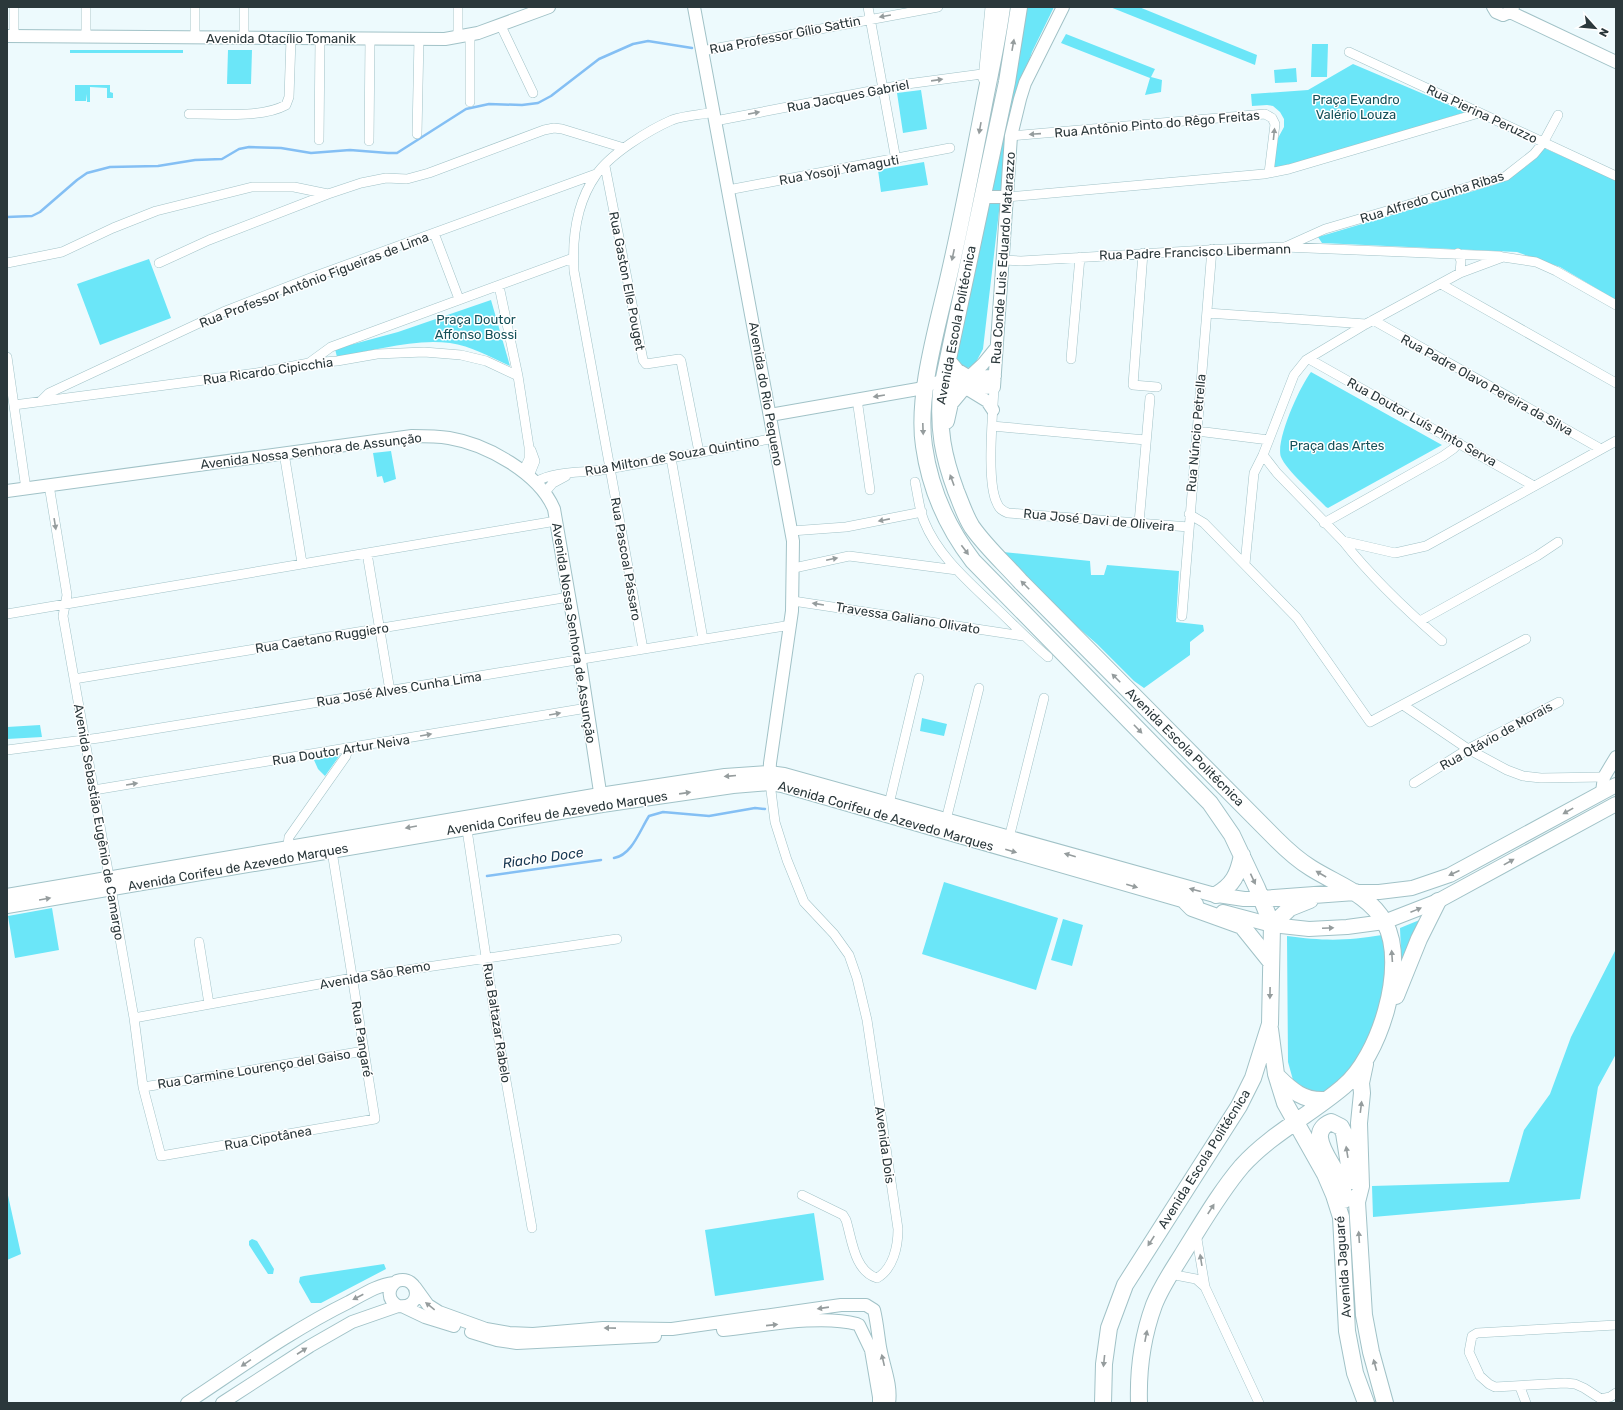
<svg xmlns="http://www.w3.org/2000/svg" width="1623" height="1410" viewBox="0 0 1623 1410" font-family="Rubik,sans-serif">
<style>
.green{fill:#6be6f8}
.lines{fill:none;stroke-linecap:round;stroke-linejoin:round}
.stream{stroke:#84bff4;stroke-width:2.5}
.street-casing{stroke:#a1c2c7;stroke-width:10}
.secondary-casing{stroke:#a1c2c7;stroke-width:14}
.primary-casing{stroke:#a1c2c7;stroke-width:16}
.highway-casing{stroke:#a1c2c7;stroke-width:18}
.street{stroke:#fff;stroke-width:9}
.secondary{stroke:#fff;stroke-width:12}
.primary{stroke:#fff;stroke-width:14}
.highway{stroke:#fff;stroke-width:16}
.oneway{fill:#959c9d}
.labels{text-anchor:middle;dominant-baseline:central;stroke-width:3;stroke-linejoin:round;paint-order:stroke}
.street-label{font-size:13px;fill:#2b383b;stroke:#fff}
.park-label{font-size:13px;fill:#145059;stroke:#fff}
.water-label{font-size:14px;font-style:italic;fill:#193953;stroke:#fff}
</style>
<rect width="100%" height="100%" fill="#edfafd"/>
<path class="green" d="M1025,7H1054L1032,52L1014,106L1007,143L983,349L975,364L961,372L952,363Z
M1110,7H1139L1257,55L1255,65Z
M1066,34L1155,69L1151,77L1162,80L1161,92L1145,95L1150,78L1061,43Z
M1312,44H1328L1327,77H1311Z
M70,50H183V53H70Z
M228,50H252L251,84H227Z
M1353,64L1466,112L1273,170L1278,138L1284,127V119L1280,112L1273,106L1267,105L1252,106L1251,94L1308,90Z
M1296,68L1297,82L1275,83L1274,70Z
M75,85H110V92L113,93V98H107V88L90,87V102H87V94L86,101H75Z
M921,90L927,129L903,133L897,93Z
M1544,148L1616,180V300L1560,267L1517,252L1322,243L1318,237L1497,184C1511,177 1536,162 1544,148Z
M924,162L928,185L881,192L878,170Z
M149,259L171,318L100,345L77,284Z
M491,300L510,366C490,357 471,346 450,343C415,338 372,351 337,357L335,349L398,332Z
M1311,372L1442,445L1328,508L1326,507C1316,496 1286,470 1281,457C1275,441 1300,386 1311,372Z
M391,451L396,479L384,483L382,476L377,477L373,453Z
M1003,552L1090,561L1091,575H1104L1107,565L1179,571L1176,622L1203,625L1204,631L1190,642V655L1144,688L1134,681L1097,644L1057,609Z
M922,718L947,724L944,736L920,731Z
M40,725L42,737L7,739V727Z
M340,755L325,776L318,769L314,760Z
M944,882L1058,918L1036,990L922,954Z
M52,908L59,950L15,958L8,916Z
M1063,919L1083,925L1072,966L1051,960Z
M1422,919L1398,984L1401,952L1400,928Z
M1382,935L1389,954L1384,1005L1357,1065L1324,1095H1311L1293,1080L1288,1062L1287,936C1323,941 1347,941 1382,935Z
M1616,949V1054L1598,1087L1580,1199L1373,1217L1372,1186L1509,1182L1524,1130L1550,1094L1571,1037Z
M7,1191L21,1254L7,1260Z
M814,1213L824,1280L715,1296L705,1230Z
M252,1239L257,1241L274,1269L273,1274H268L249,1245V1241Z
M384,1264L386,1269L321,1303H311L299,1282L300,1277L304,1276Z"/>
<g class="lines">
<path class="stream" d="M7,217L32,216L40,212L77,180L87,173L110,167L158,166L195,160L222,159L239,149L249,147L281,148L311,153L350,150L388,153H397L466,109L489,104L522,105L538,103L551,96L599,59L633,44L648,41L692,48
M614,858C632,855 640,830 649,816L663,812L709,816L755,808L765,809
M487,876L601,860"/>
<defs>
<path id="street" d="M14,7V36
M244,7V38
M458,7V37
M868,7L896,160
M501,26L533,93
M470,36V102
M86,37V7
M195,38V7
M702,51L938,7
M1349,52L1616,176
M983,79L990,7
M189,114C218,113 260,119 286,105L289,97L291,39
M715,121L907,84L982,74
M417,134L419,38
M1011,136L1265,114L1272,118L1275,124L1269,173
M319,140L320,39
M369,141L370,39
M605,166L643,360L646,364L679,359L681,361L699,452
M728,190L950,148
M1008,197L1264,174L1289,169L1479,113
M434,233L459,299
M1285,247L1325,229L1506,176L1534,154L1543,143L1558,115
M1143,253L1133,385L1157,387
M1458,253L1461,261L1460,273
M1003,260L1021,261L1224,249L1284,247L1500,256
M7,263L62,252L113,228L156,211L252,187H294L328,194
M159,263L209,240L328,194L361,183L386,178L407,179L429,173L544,130L554,128L562,129L624,148
M1441,284L1616,383
M499,286L518,376L529,447V459L523,472
M1207,313L1366,324
M1373,320L1601,449
M7,357L26,489
M1071,359L1080,257
M1309,359L1534,486
M309,363L331,347L573,258
M994,387C993,413 986,482 997,503C999,509 1003,511 1008,513L1189,527
M857,399L870,490
M40,402L49,393L223,312L313,277L596,174
M14,405L257,373L309,363L337,361L377,354L424,352L461,355L486,361L518,376
M992,426L1146,440
M1197,431L1269,440
M284,453L302,563
M1263,455L1277,473L1343,541L1395,553L1426,546L1616,441
M671,458L703,639
M529,476L535,461L531,450
M536,482C553,471 582,473 602,470C659,460 717,450 774,438
M915,482C918,495 919,509 924,521C938,556 969,582 995,607C1013,624 1029,641 1048,657
M49,485L67,595L63,616L134,1018L143,1087L161,1156L375,1119L331,845
M545,492L553,483L566,476
M1189,514L1204,523L1297,618L1370,722L1526,639
M1139,523L1150,398
M1324,523L1443,456L1453,449L1459,443
M791,531L846,527L922,512
M1343,541C1372,578 1406,610 1442,641
M367,553L390,691
M1245,564L1254,473L1263,455L1294,375L1306,360L1366,324L1460,273L1503,257L1536,262L1556,271L1616,305
M794,568L849,556L957,570
M793,601L1023,636
M7,614L556,521
M1182,616L1212,249
M1420,621L1537,556L1558,542
M643,649L574,271C572,238 577,202 596,175C610,154 649,130 672,120C685,115 701,115 714,112
M74,679L569,597
M1403,705L1468,749L1507,770L1523,776L1541,778L1604,777
M7,750L99,738L791,625
M770,783L775,822L787,860L804,902L834,934L849,955L857,978L867,1020L898,1229C898,1247 893,1269 877,1278C854,1271 852,1239 846,1220L843,1215L802,1195
M1414,783L1468,749L1559,702
M94,790L587,708
M889,804L919,678
M946,820L979,688
M466,823L496,1024L532,1228
M1009,838L1044,698
M287,853L289,837L346,756L348,749
M199,942L209,1004
M134,1018L352,978L617,939
M143,1087L228,1074L364,1051
M1196,1233L1205,1287L1259,1403
M1170,1274L1196,1279L1205,1287
M1616,1325L1477,1333L1472,1336L1469,1352L1480,1376L1489,1384L1495,1387L1565,1383L1575,1384L1584,1388L1601,1399L1610,1397L1616,1393
M1520,1387L1526,1403"/>
<path id="secondary" d="M694,7L793,541L792,611L770,763L769,782
M1493,7L1496,12L1503,15L1510,12L1513,7
M1510,12L1616,62
M7,36L445,39L478,33L549,7
M983,197H1008
M969,377L983,364L996,348
M969,390L987,401L993,410
M953,391L994,387L1011,136L1020,99L1025,83L1063,7
M770,415L918,389C941,378 970,377 995,376
M7,491L412,436C424,436 437,436 449,438C486,444 539,473 554,509L578,648L602,805
M1602,792L1604,777L1616,757
M415,1287L428,1305L439,1312L486,1329L509,1333L533,1334L603,1328L672,1329L841,1305H866L874,1310C877,1322 878,1335 880,1347C883,1365 892,1385 889,1403
M404,1307L425,1317L454,1326
M859,1325L871,1350L879,1397V1403
M723,1330C762,1326 820,1314 857,1324
M471,1332L497,1340L517,1343L655,1336
M187,1403C240,1368 292,1330 349,1302C364,1294 377,1285 394,1283
M222,1403L310,1346L352,1322L398,1306C424,1310 420,1274 397,1281C387,1288 387,1300 398,1306"/>
<path id="primary" d="M1355,892H1379L1412,888L1450,875L1616,785
M7,896L600,795L725,776L769,773L784,775L1211,894L1244,899H1261
M7,906L602,805L733,786L770,783L782,785L1196,904
M1223,912L1272,925L1309,929L1347,927L1384,922L1438,901L1616,804"/>
<path id="highway" d="M1002,7C998,38 991,68 985,99C974,156 963,214 950,271C939,321 916,395 924,446C930,489 947,527 973,561L1210,803L1232,835L1257,888L1272,925L1270,1024L1253,1078L1239,1106L1125,1285L1109,1328L1104,1364L1103,1403
M1019,7L1007,82L941,392C938,429 943,456 956,491C961,503 965,516 972,527C986,547 1005,564 1021,582L1276,839C1287,850 1298,860 1311,868C1338,885 1369,894 1385,923C1408,966 1379,1058 1343,1087C1310,1115 1271,1134 1242,1166C1219,1193 1201,1225 1182,1255C1172,1271 1161,1287 1154,1305C1143,1335 1138,1371 1139,1403
M948,361L956,371L966,377
M946,421L950,403L960,391
M1216,895C1233,885 1238,875 1242,855
M1261,899L1355,892
M1186,902L1192,908L1242,926L1271,962
M1272,925L1290,908L1310,900
M1396,996L1419,939L1438,901
M1270,1029L1276,1074L1285,1103L1325,1174L1334,1195L1341,1217L1347,1331L1355,1373L1366,1403
M1365,1064L1361,1083L1362,1093L1359,1123L1361,1186L1357,1202L1364,1315L1371,1352L1385,1403
M1278,1077C1292,1091 1304,1101 1324,1100
M1344,1200C1345,1176 1322,1157 1320,1138C1319,1130 1324,1125 1331,1122L1341,1127L1344,1133L1351,1178L1361,1186"/>
</defs>
<use href="#street" class="street-casing"/>
<use href="#secondary" class="secondary-casing"/>
<use href="#primary" class="primary-casing"/>
<use href="#highway" class="highway-casing"/>
<use href="#street" class="street"/>
<use href="#secondary" class="secondary"/>
<use href="#primary" class="primary"/>
<use href="#highway" class="highway"/>
</g>
<defs><path id="oneway-solid" d="M-6-.8H1V-3.2L6.5 0L1 3.2V.8H-6Z"/></defs>
<g class="oneway">
<use href="#oneway-solid" transform="translate(885 16) rotate(170)"/>
<use href="#oneway-solid" transform="translate(1013 45) rotate(-80)"/>
<use href="#oneway-solid" transform="translate(937 80) rotate(-8)"/>
<use href="#oneway-solid" transform="translate(754 113) rotate(-11)"/>
<use href="#oneway-solid" transform="translate(980 128) rotate(100)"/>
<use href="#oneway-solid" transform="translate(1035 134) rotate(176)"/>
<use href="#oneway-solid" transform="translate(1274 134) rotate(-84)"/>
<use href="#oneway-solid" transform="translate(953 255) rotate(102)"/>
<use href="#oneway-solid" transform="translate(879 396) rotate(171)"/>
<use href="#oneway-solid" transform="translate(923 429) rotate(88)"/>
<use href="#oneway-solid" transform="translate(952 480) rotate(-110)"/>
<use href="#oneway-solid" transform="translate(884 520) rotate(169)"/>
<use href="#oneway-solid" transform="translate(55 524) rotate(81)"/>
<use href="#oneway-solid" transform="translate(965 550) rotate(53)"/>
<use href="#oneway-solid" transform="translate(832 559) rotate(-12)"/>
<use href="#oneway-solid" transform="translate(1025 585) rotate(-135)"/>
<use href="#oneway-solid" transform="translate(818 604) rotate(-171)"/>
<use href="#oneway-solid" transform="translate(1116 678) rotate(-135)"/>
<use href="#oneway-solid" transform="translate(555 714) rotate(-10)"/>
<use href="#oneway-solid" transform="translate(1138 729) rotate(46)"/>
<use href="#oneway-solid" transform="translate(426 735) rotate(-10)"/>
<use href="#oneway-solid" transform="translate(730 776) rotate(175)"/>
<use href="#oneway-solid" transform="translate(132 784) rotate(-9)"/>
<use href="#oneway-solid" transform="translate(685 793) rotate(-8)"/>
<use href="#oneway-solid" transform="translate(1568 811) rotate(151)"/>
<use href="#oneway-solid" transform="translate(411 827) rotate(170)"/>
<use href="#oneway-solid" transform="translate(1011 851) rotate(16)"/>
<use href="#oneway-solid" transform="translate(1070 855) rotate(-164)"/>
<use href="#oneway-solid" transform="translate(1509 862) rotate(-29)"/>
<use href="#oneway-solid" transform="translate(1454 873) rotate(156)"/>
<use href="#oneway-solid" transform="translate(1321 874) rotate(-150)"/>
<use href="#oneway-solid" transform="translate(1253 879) rotate(65)"/>
<use href="#oneway-solid" transform="translate(1132 886) rotate(16)"/>
<use href="#oneway-solid" transform="translate(1195 890) rotate(-165)"/>
<use href="#oneway-solid" transform="translate(45 899) rotate(-10)"/>
<use href="#oneway-solid" transform="translate(1416 910) rotate(-22)"/>
<use href="#oneway-solid" transform="translate(1328 928) rotate(-3)"/>
<use href="#oneway-solid" transform="translate(1392 956) rotate(-94)"/>
<use href="#oneway-solid" transform="translate(1270 993) rotate(91)"/>
<use href="#oneway-solid" transform="translate(1361 1107) rotate(-83)"/>
<use href="#oneway-solid" transform="translate(1347 1152) rotate(-99)"/>
<use href="#oneway-solid" transform="translate(1211 1209) rotate(-57)"/>
<use href="#oneway-solid" transform="translate(1359 1237) rotate(-94)"/>
<use href="#oneway-solid" transform="translate(1151 1241) rotate(123)"/>
<use href="#oneway-solid" transform="translate(1201 1260) rotate(-99)"/>
<use href="#oneway-solid" transform="translate(358 1297) rotate(153)"/>
<use href="#oneway-solid" transform="translate(430 1306) rotate(-141)"/>
<use href="#oneway-solid" transform="translate(823 1308) rotate(172)"/>
<use href="#oneway-solid" transform="translate(772 1325) rotate(-6)"/>
<use href="#oneway-solid" transform="translate(610 1328) rotate(-179)"/>
<use href="#oneway-solid" transform="translate(1146 1336) rotate(-79)"/>
<use href="#oneway-solid" transform="translate(302 1351) rotate(-33)"/>
<use href="#oneway-solid" transform="translate(883 1360) rotate(-103)"/>
<use href="#oneway-solid" transform="translate(1104 1361) rotate(96)"/>
<use href="#oneway-solid" transform="translate(246 1363) rotate(146)"/>
<use href="#oneway-solid" transform="translate(1375 1365) rotate(-105)"/>
</g>
<g class="labels">
<g class="street-label">
<text transform="translate(785 35) rotate(-11)">Rua Professor Gílio Sattin</text>
<text x="281" y="38">Avenida Otacílio Tomanik</text>
<text transform="translate(848 96) rotate(-11)">Rua Jacques Gabriel</text>
<text transform="translate(1482 114) rotate(25)">Rua Pierina Peruzzo</text>
<text transform="translate(1157 124) rotate(-5)">Rua Antônio Pinto do Rêgo Freitas</text>
<text transform="translate(839 170) rotate(-10)">Rua Yosoji Yamaguti</text>
<text transform="translate(1432 197) rotate(-17)">Rua Alfredo Cunha Ribas</text>
<text transform="translate(1195 252) rotate(-2)">Rua Padre Francisco Libermann</text>
<text transform="translate(1003 258) rotate(-86)">Rua Conde Luis Eduardo Matarazzo</text>
<text transform="translate(314 280) rotate(-21)">Rua Professor Antônio Figueiras de Lima</text>
<text transform="translate(627 281) rotate(79)">Rua Gaston Elle Pouget</text>
<text transform="translate(956 325) rotate(-79)">Avenida Escola Politécnica</text>
<text transform="translate(268 371) rotate(-8)">Rua Ricardo Cipicchia</text>
<text transform="translate(1487 385) rotate(29)">Rua Padre Olavo Pereira da Silva</text>
<text transform="translate(766 394) rotate(80)">Avenida do Rio Pequeno</text>
<text transform="translate(1422 422) rotate(29)">Rua Doutor Luís Pinto Serva</text>
<text transform="translate(1196 433) rotate(-85)">Rua Núncio Petrella</text>
<text transform="translate(311 451) rotate(-7)">Avenida Nossa Senhora de Assunção</text>
<text transform="translate(672 456) rotate(-10)">Rua Milton de Souza Quintino</text>
<text transform="translate(1099 520) rotate(5)">Rua José Davi de Oliveira</text>
<text transform="translate(626 559) rotate(80)">Rua Pascoal Pássaro</text>
<text transform="translate(908 618) rotate(9)">Travessa Galiano Olivato</text>
<text transform="translate(574 633) rotate(81)">Avenida Nossa Senhora de Assunção</text>
<text transform="translate(322 638) rotate(-9)">Rua Caetano Ruggiero</text>
<text transform="translate(399 689) rotate(-9)">Rua José Alves Cunha Lima</text>
<text transform="translate(1496 736) rotate(-29)">Rua Otávio de Morais</text>
<text transform="translate(1185 747) rotate(45)">Avenida Escola Politécnica</text>
<text transform="translate(341 750) rotate(-9)">Rua Doutor Artur Neiva</text>
<text transform="translate(557 813) rotate(-9)">Avenida Corifeu de Azevedo Marques</text>
<text transform="translate(886 816) rotate(16)">Avenida Corifeu de Azevedo Marques</text>
<text transform="translate(99 822) rotate(80)">Avenida Sebastião Eugênio de Camargo</text>
<text transform="translate(238 867) rotate(-10)">Avenida Corifeu de Azevedo Marques</text>
<text transform="translate(375 975) rotate(-10)">Avenida São Remo</text>
<text transform="translate(497 1023) rotate(81)">Rua Baltazar Rabelo</text>
<text transform="translate(362 1039) rotate(81)">Rua Pangaré</text>
<text transform="translate(254 1069) rotate(-9)">Rua Carmine Lourenço del Gaiso</text>
<text transform="translate(268 1138) rotate(-10)">Rua Cipotânea</text>
<text transform="translate(885 1145) rotate(82)">Avenida Dois</text>
<text transform="translate(1204 1159) rotate(-58)">Avenida Escola Politécnica</text>
<text transform="translate(1343 1267) rotate(-94)">Avenida Jaguaré</text>
</g>
<g class="park-label">
<text x="1356" y="99">Praça Evandro<tspan x="1356" dy="15">Valério Louza</tspan></text>
<text x="476" y="319">Praça Doutor<tspan x="476" dy="15">Affonso Bossi</tspan></text>
<text x="1337" y="445">Praça das Artes</text>
</g>
<g class="water-label">
<text transform="translate(543 858) rotate(-8)">Riacho Doce</text>
</g>
</g>
<rect width="1623" height="1410" fill="none" stroke="#2b383b" stroke-width="16"/>
<g transform="translate(1595 28) rotate(117)" stroke="#ffffff" stroke-width="3" paint-order="stroke">
<path d="M0-3L7 15L0 10L-7 15Z" fill="#2b383b"/>
<text y="-6" font-size="11" font-weight="bold" text-anchor="middle" fill="#2b383b">N</text>
</g>
</svg>
